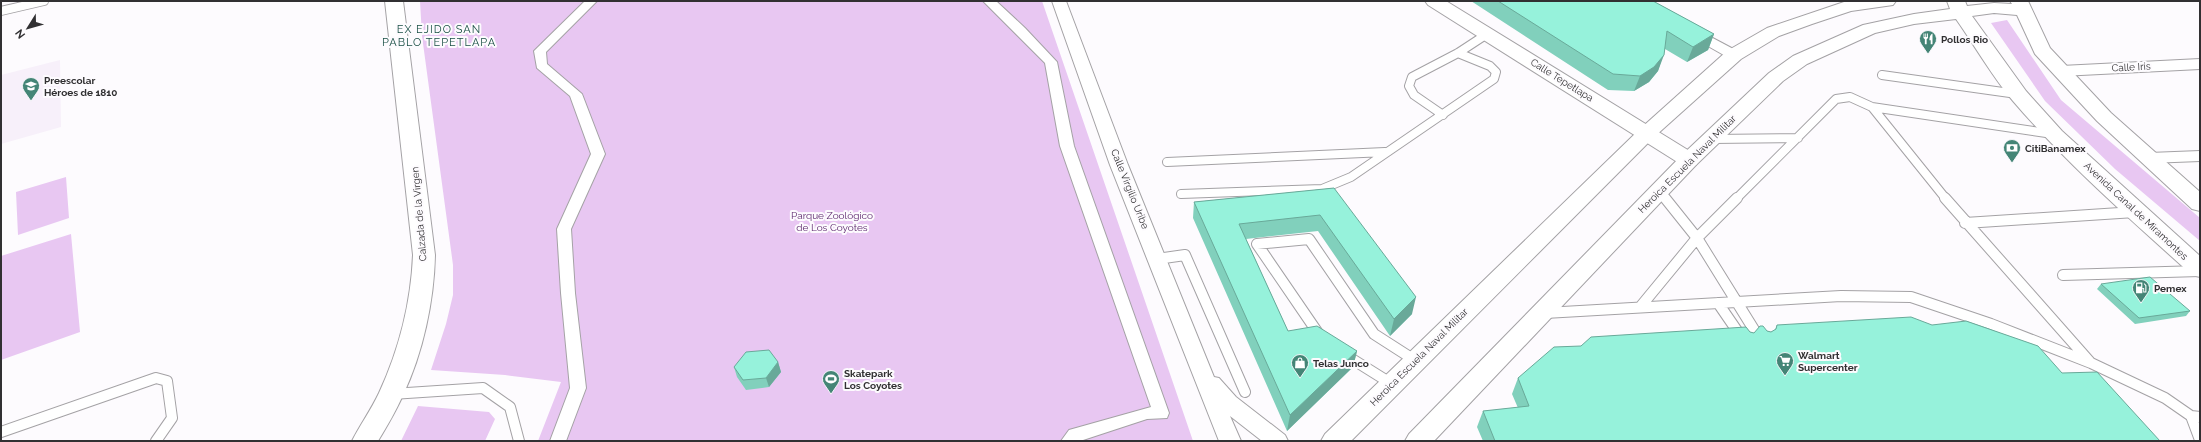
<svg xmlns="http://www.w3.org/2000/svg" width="2201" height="442" viewBox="0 0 2201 442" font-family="Raleway,sans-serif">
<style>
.built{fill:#f7f0fa}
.green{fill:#e8c7f2}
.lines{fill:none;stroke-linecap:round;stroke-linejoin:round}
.service-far1-casing{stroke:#a4a2a5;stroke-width:10}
.service-casing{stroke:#a4a2a5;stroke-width:12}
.pedestrian-casing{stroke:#a4a2a5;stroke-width:2}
.minor-casing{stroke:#a4a2a5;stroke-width:2}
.tertiary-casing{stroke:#a4a2a5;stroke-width:2}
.secondary-casing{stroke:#a4a2a5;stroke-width:2}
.primary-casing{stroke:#a4a2a5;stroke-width:2}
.service-far1{stroke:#fff;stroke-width:8}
.service{stroke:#fff;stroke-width:10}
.pedestrian{fill:#fff;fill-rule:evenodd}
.minor{fill:#fff;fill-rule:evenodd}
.tertiary{fill:#fff;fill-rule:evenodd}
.secondary{fill:#fff;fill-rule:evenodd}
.primary{fill:#fff;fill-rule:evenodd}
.wall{fill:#81d0bc}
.shaded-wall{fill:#69a999}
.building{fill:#96f2db;stroke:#69a999}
.labels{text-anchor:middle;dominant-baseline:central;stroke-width:4;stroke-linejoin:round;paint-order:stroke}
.poi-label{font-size:10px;font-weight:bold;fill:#313032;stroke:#fdfbfe;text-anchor:start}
.street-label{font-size:10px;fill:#313032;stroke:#fdfbfe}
.park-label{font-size:10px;fill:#5f2a6f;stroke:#fdfbfe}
.neighbourhood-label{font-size:11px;letter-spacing:1px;fill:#194f44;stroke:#fdfbfe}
</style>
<rect width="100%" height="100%" fill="#fdfbfe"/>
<path class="built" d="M60,60L61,127L1,144V75Z"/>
<path class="green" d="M420,1H1042L1193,441H538L561,382L505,375L431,370L446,324L453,295V265L422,36Z
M2007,20L2061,100L2200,218V241L2115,169L2045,101L1991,23Z
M66,177L69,218L18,235L16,192Z
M71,234L80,332L1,360V256Z
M418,406L489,412L495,419L485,441H401Z"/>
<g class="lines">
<defs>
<path id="service-far1" d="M1,11L44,1
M1882,75L2017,94
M1872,107L1946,199
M1443,115L1414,95L1409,86L1412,77L1458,53L1487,34
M1712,139L1798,138
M1167,162L1385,152
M1659,191L1666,199
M1181,194L1322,189L1351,177L1494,79L1496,72L1490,66L1458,53
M1736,199L1836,99L1850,97L1872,107L2053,134"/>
<path id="service" d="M1665,198L1697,238L1761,341
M1945,198L2090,362
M1965,223L2135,212
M1157,259L1185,255L1245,392
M2063,275L2200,271
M1718,303L1742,338
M1641,306L1697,238L1737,198
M1545,313L1841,296L1911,297L1991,324L2091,363L2165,398L2191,416L2200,417
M1320,336L1257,244L1309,239L1374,334L1416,361
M1344,354L1392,384
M392,394L483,388L510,407L519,441
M2191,416L2200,440
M1,432L156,378L167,381L172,418L156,441"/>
<path id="pedestrian" d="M585,1H597L546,52L547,64L582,94L605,154L571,229L575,293L586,388L566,441H550L570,388L561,293L557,229L591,154L570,96L537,68L534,51Z
M983,1H996L1025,28L1057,62L1074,146L1169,413L1167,418L1147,419L1080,441H1061L1069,430L1151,407L1060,146L1045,63Z"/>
<path id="minor" d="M1052,1H1066L1128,165L1214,377L1219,378L1236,397L1285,435L1288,441H1262L1230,416L1241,441H1219L1110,165Z
M1690,26L1739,52L1742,55L1739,58H1729L1685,33L1683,30L1685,27Z
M2200,59V69L2061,76L2055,74L2053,71L2055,68L2061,66Z
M2200,151V161L2149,163L2143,162L2141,158L2143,154L2149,153Z"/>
<path id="tertiary" d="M1425,1H1446L1696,155L1699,160L1696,165L1689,167L1682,165L1428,5Z"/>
<path id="secondary" d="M385,1H403L435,255C434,301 423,353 403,395C396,411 387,426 378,441H352C360,425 371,410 379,393C399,350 411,302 413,255Z"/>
<path id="primary" d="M1847,1H1896L1893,5L1851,11L1812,24L1779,36L1741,59L1654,137L1351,441H1321L1325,434L1640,129L1727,51L1767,28Z
M1947,1H1965L1967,6L1994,3L2012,4L2010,1H2028L2050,48L2111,113L2200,192V211L2192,209L2097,121L2035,54L2017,15L1994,13L1972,16L2026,91L2062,131L2200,256V277L2192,275C2130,219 2067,164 2013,101C1992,76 1975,46 1956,19L1914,24L1875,33L1807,64L1783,81L1696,165L1434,441H1405L1409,434L1682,155L1769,73L1793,56L1863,25L1914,14L1950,9Z"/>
</defs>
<use href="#service-far1" class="service-far1-casing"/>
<use href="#service" class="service-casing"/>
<use href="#pedestrian" class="pedestrian-casing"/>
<use href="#minor" class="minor-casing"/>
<use href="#tertiary" class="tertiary-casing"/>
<use href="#secondary" class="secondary-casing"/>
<use href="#primary" class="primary-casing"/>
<use href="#service-far1" class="service-far1"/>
<use href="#service" class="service"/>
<use href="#pedestrian" class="pedestrian"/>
<use href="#minor" class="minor"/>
<use href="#tertiary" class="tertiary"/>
<use href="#secondary" class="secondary"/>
<use href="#primary" class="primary"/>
</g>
<path class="wall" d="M1471,1H1653L1714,34L1708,50L1687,62L1665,49L1658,71L1649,82L1634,91L1608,90Z
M1334,188L1412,314L1390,336L1318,231L1246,239L1288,331L1357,351L1353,367L1287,431L1193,218L1194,202Z
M2101,284L2190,311L2186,316L2135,324L2097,289Z
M1777,325L2062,373L2160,441H1483L1477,427L1483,411L1518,408L1512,394L1518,378L1581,346L1750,332L1754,333L1767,331L1771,332L1775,330Z
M778,362L781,372L769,387L746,390L737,377L734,367Z"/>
<path class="shaded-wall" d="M1714,34L1708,50L1687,62L1693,47Z
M1664,55L1658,71L1649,82L1634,91L1640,76Z
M1416,297L1412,314L1390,336L1394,319Z
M1357,351L1353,367L1287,431L1290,415Z
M778,362L781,372L769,387L766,378Z"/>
<path class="building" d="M1498,1H1653L1714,34L1693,47L1667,31L1664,55L1654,67L1640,76L1613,74Z
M1334,188L1416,297L1394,319L1320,215L1239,224L1288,331L1317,326L1357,351L1290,415L1194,202Z
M2150,277L2190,311L2139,318L2101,284Z
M1911,317L1932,325L1966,321L2038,346L2062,373L2097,372L2160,441H1495L1483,411L1529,406L1518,378L1554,347L1581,346L1591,337L1746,327L1750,332L1754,333L1760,326H1763L1767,331L1771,332L1776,329L1777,325Z
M769,350L778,362L766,378L743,380L734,367L746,352Z"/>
<defs>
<symbol id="restaurant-pin" viewBox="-11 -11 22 30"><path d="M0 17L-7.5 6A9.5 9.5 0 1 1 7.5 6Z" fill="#448576" stroke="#fdfbfe"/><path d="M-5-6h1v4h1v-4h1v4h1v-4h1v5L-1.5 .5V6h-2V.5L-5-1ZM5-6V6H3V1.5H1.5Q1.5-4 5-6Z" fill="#fff"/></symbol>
<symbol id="school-pin" viewBox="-11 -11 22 30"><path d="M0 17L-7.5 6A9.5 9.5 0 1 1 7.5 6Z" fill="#448576" stroke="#fdfbfe"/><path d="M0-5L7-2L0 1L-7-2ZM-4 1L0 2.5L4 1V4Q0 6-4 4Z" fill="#fff"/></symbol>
<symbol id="bank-pin" viewBox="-11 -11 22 30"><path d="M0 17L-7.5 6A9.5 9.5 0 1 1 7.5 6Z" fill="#448576" stroke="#fdfbfe"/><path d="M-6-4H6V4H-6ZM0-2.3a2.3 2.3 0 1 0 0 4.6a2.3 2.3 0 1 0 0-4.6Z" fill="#fff"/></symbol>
<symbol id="fuel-pin" viewBox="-11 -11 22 30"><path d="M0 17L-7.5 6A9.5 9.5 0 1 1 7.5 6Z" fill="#448576" stroke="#fdfbfe"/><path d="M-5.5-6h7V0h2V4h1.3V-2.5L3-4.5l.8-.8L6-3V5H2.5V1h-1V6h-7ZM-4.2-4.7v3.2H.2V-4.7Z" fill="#fff"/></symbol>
<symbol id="supermarket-pin" viewBox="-11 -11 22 30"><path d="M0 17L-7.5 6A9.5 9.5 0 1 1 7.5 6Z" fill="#448576" stroke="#fdfbfe"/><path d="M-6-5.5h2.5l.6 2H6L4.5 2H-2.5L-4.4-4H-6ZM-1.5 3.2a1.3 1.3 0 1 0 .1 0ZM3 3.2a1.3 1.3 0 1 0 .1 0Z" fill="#fff"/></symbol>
<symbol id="shop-pin" viewBox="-11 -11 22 30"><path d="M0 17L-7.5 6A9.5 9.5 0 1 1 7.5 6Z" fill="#448576" stroke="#fdfbfe"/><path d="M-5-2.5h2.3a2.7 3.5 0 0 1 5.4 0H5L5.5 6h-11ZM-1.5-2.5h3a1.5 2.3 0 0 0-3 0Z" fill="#fff"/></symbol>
<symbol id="stadium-pin" viewBox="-11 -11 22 30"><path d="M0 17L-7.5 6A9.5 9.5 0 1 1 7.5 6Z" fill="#448576" stroke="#fdfbfe"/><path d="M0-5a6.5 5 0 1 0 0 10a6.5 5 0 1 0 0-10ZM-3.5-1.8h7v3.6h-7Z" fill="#fff"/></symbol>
</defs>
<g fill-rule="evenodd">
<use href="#restaurant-pin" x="1918" y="29" width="20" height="27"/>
<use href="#school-pin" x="21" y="76" width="20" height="27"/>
<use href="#bank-pin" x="2002" y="138" width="20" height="27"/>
<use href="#fuel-pin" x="2131" y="278" width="20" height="27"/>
<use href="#supermarket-pin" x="1775" y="351" width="20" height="27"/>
<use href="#shop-pin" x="1290" y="353" width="20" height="27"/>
<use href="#stadium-pin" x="821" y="369" width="20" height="27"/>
</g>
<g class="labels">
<g class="poi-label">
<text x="1941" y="39">Pollos Rio</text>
<text x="44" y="80">Preescolar<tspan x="44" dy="12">Héroes de 1810</tspan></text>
<text x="2025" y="148">CitiBanamex</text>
<text x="2154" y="288">Pemex</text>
<text x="1798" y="355">Walmart<tspan x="1798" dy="12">Supercenter</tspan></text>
<text x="1313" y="363">Telas Junco</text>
<text x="844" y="373">Skatepark<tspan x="844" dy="12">Los Coyotes</tspan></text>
</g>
<g class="street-label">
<text transform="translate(2131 67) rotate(-3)">Calle Iris</text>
<text transform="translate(1562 80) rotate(32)">Calle Tepetlapa</text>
<text transform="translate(1687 164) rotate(-45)">Heroica Escuela Naval Militar</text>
<text transform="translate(1130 189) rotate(68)">Calle Virgilio Uribe</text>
<text transform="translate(2136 211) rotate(43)">Avenida Canal de Miramontes</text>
<text transform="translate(419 214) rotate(-95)">Calzada de la Virgen</text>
<text transform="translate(1419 357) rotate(-45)">Heroica Escuela Naval Militar</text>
</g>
<g class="park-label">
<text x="832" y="215">Parque Zoológico<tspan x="832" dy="12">de Los Coyotes</tspan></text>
</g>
<g class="neighbourhood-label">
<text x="439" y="29">EX EJIDO SAN<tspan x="439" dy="13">PABLO TEPETLAPA</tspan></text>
</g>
</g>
<rect width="2201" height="442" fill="none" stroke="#313032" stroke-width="4"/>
<g transform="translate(28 28) rotate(233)" stroke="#fdfbfe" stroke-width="3" paint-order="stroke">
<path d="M0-3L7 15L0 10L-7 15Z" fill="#313032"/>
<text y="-6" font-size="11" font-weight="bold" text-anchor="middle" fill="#313032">N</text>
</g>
</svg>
